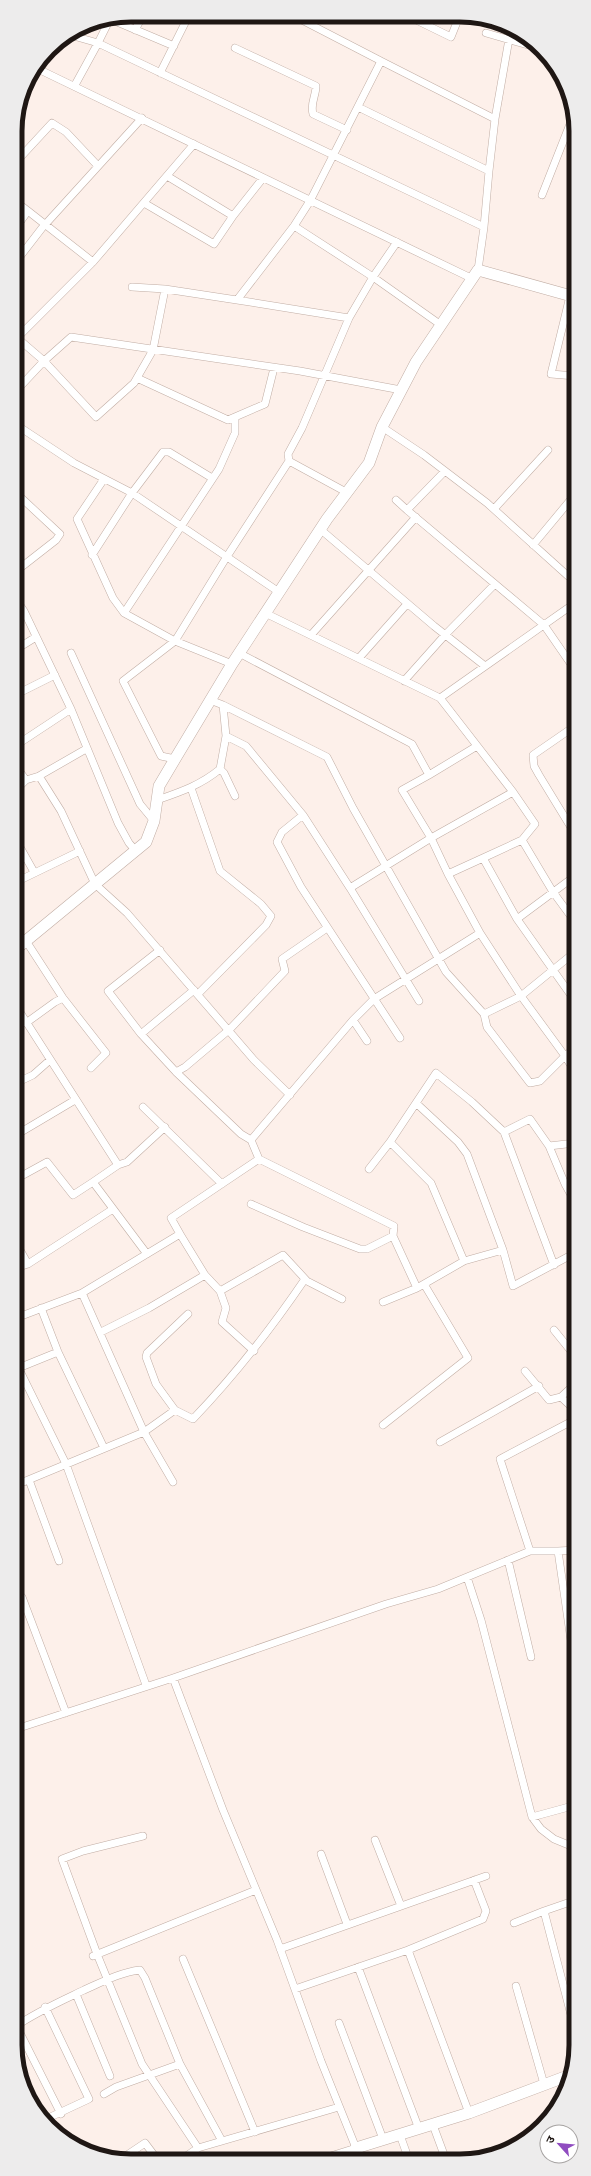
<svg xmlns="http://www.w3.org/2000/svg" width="591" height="2176" viewBox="0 0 591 2176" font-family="Manrope,'Noto Sans Devanagari',sans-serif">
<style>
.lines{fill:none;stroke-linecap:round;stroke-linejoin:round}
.street-casing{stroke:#c1ada4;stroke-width:8}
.secondary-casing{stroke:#c1ada4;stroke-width:12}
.street{stroke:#fff;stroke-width:7}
.secondary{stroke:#fff;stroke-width:11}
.rim{fill:none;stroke:#1f1714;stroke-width:5}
</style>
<rect width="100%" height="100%" fill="#fdf0ea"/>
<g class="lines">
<defs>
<path id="street" d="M410,17L451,37L459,17
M110,19L174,46
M135,30L143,15
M486,33L535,47
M70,35L98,43L110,19
M235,48L316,86C316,96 310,103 313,114L347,130
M381,61L495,119L489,171
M36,68L473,279
M160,73L189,15
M75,85L98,43L484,227L478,270
M358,107L489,171L484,227
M495,119L509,39
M15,163L52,123L66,132L98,166
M167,176L233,216
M542,195L574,114
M15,201L28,211L15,229
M144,203L214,244L233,216L263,178
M15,212L28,211L93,262
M294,226L373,277L441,325
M15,263L42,228L142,118
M132,287L165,289
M570,296L551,374L575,376
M349,318L373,277L397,242
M15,336L44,361L96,417L134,383L153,350L165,289L237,300L294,226L310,201L381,61L294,16
M17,338L93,262L194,144
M137,378L228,420L265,404L274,368
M15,392L44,361L71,337L300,371L401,390
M15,424L74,463L132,493L279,592
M382,427L424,455L487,503L568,576L575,568
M289,461L346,492
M445,471L407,510L544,625L575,670
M104,479L77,519L113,598L124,613
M15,492L60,534L56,540L15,572
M396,500L407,510
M494,509L548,450
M320,529L434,626L485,666
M533,545L572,498
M92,555L132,493L163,452H169L212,478
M568,576L575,581
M15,598L24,611L71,709L118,823L129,843L136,851
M265,613L440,698L575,603
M311,635L416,517
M15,650L36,637
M71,653L140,804L154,821
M239,653L412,744L429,775L477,746
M359,658L407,604
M232,664L175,641L124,613L219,469L235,433V417
M404,681L445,635L495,584
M15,695L55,675
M210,700L223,705L226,736L246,746L303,815L350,888L431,838L513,792L440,698
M223,705L327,757L353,808L446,972L484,1014L487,1027L530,1083L540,1081L565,1056L521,996L575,952
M575,726L533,755L534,766L539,775L575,834
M15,746L71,709
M175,759L161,756L123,681L175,641L226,558L289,461L288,454L302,428L349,318L237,300
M15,765L26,780L39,776L61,811L95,884L127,913L254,1060L290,1095
M220,769L224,773L235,796
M429,775L402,790L431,838L448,874L483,858L517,919
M39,776L86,749
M191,788L220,871L261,904L271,916L266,925L198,994
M16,790L26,780
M157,800C180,792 201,785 220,769L226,736
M303,815L282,832L277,842L301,887L400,1038
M16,840L34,872
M522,840L553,892L575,922
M483,858L522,840L535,824L513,792
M575,876L517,919L575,1001
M16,882L80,851
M350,888L419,1001
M480,933L521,996L484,1014
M26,941L63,998L106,1053L91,1068
M160,950L108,991L141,1034L176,1072L241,1134L251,1140
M16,1006L118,1165L93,1182L147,1254
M26,1023L55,1002L63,998
M141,1034L194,990
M367,1041L353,1020L374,999L480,933L448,874
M575,1048L565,1056L575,1072
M176,1072L185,1067L230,1029L285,971L282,959L327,928
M16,1083L33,1075L50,1060
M416,1103L458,1142L467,1154L503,1250
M143,1107L222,1184
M504,1132L554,1265
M16,1135L75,1100
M549,1146L565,1184L575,1202
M259,1159L394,1226L393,1236L417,1288L464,1261L431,1183L390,1142L436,1073L472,1102L504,1132L530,1119L549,1146L575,1143
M118,1165L127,1162L165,1127
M369,1169L390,1142
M16,1179L47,1162L73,1195L93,1182
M251,1204L303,1227L360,1249H367L393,1236
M180,1234L205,1275L220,1291L226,1308L222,1322L254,1351
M16,1243L28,1264
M464,1261L503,1250L513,1286L575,1253
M16,1268L28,1264L113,1209
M220,1291L283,1255L307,1281L342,1299
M82,1293L144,1432L173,1482
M383,1302L417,1288
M41,1308L58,1352L104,1448
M16,1318L82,1293L180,1234L171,1218L259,1159L251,1140L353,1020
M554,1330L575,1356
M101,1332L149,1308L205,1275
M16,1369L58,1352
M19,1369L66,1464L146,1685
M525,1371L549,1400L561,1397
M575,1384L561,1397L576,1411
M175,1410L156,1384L146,1357L147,1353L188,1314
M383,1425L468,1358L424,1284
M440,1442L539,1386
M29,1480L59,1561
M16,1485L144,1432L175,1410L193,1419C235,1375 271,1329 305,1279
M530,1551H558L576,1675
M558,1551L576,1550
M508,1560L531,1657
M467,1577L481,1620L532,1817L541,1829L554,1839L576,1848
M16,1599L22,1597L66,1713
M173,1678L386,1604L438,1589L530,1551L500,1459L576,1419
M16,1729L173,1678L223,1810L277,1940L321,2061L356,2148L321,2159
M532,1817L576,1805
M143,1836L83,1851L62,1859L97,1954L142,2064L198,2148
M375,1840L401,1906
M321,1854L347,1924
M576,1900L544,1911L576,2034
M514,1923L544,1911
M280,1949L486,1876
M408,1950L483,1919L486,1911L474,1880
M93,1956L256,1890
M183,1959L255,2132
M358,1967L419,2129
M516,1986L544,2084
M295,1989L408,1950L469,2113
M76,1994L110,2076
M339,2023L383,2139
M16,2025L61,2114
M16,2026C38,2011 61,2001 84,1990C102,1982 121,1972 140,1970L145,1978L180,2064L222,2141
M104,2094L116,2087L180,2064
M44,2120L89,2099L45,2007
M433,2125L446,2160
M400,2135L409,2160
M121,2159L145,2143L157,2159
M182,2159L198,2148L339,2107"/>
<path id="secondary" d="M16,949L146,842L154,821L159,786L175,759L232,664L327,519L369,463L382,427L416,362L478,270L575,297
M359,2160L356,2148L469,2113L570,2075"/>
</defs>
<use href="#street" class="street-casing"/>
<use href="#secondary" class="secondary-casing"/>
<use href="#street" class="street"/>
<use href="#secondary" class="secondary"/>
</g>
<path d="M0 0H591V2176H0ZM131 22H460A109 109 0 0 1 569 131V2045A109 109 0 0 1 460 2154H131A109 109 0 0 1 22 2045V131A109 109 0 0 1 131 22Z" fill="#edecec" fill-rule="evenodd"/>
<path class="rim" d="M131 22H460A109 109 0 0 1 569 131V2045A109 109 0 0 1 460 2154H131A109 109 0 0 1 22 2045V131A109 109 0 0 1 131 22Z"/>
<g transform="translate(559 2144) rotate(297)"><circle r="19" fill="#ffffff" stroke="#a5a2a1"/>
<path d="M0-3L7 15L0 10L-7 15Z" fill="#904cc0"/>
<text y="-6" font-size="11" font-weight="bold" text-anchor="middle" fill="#1f1714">उ</text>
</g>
</svg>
